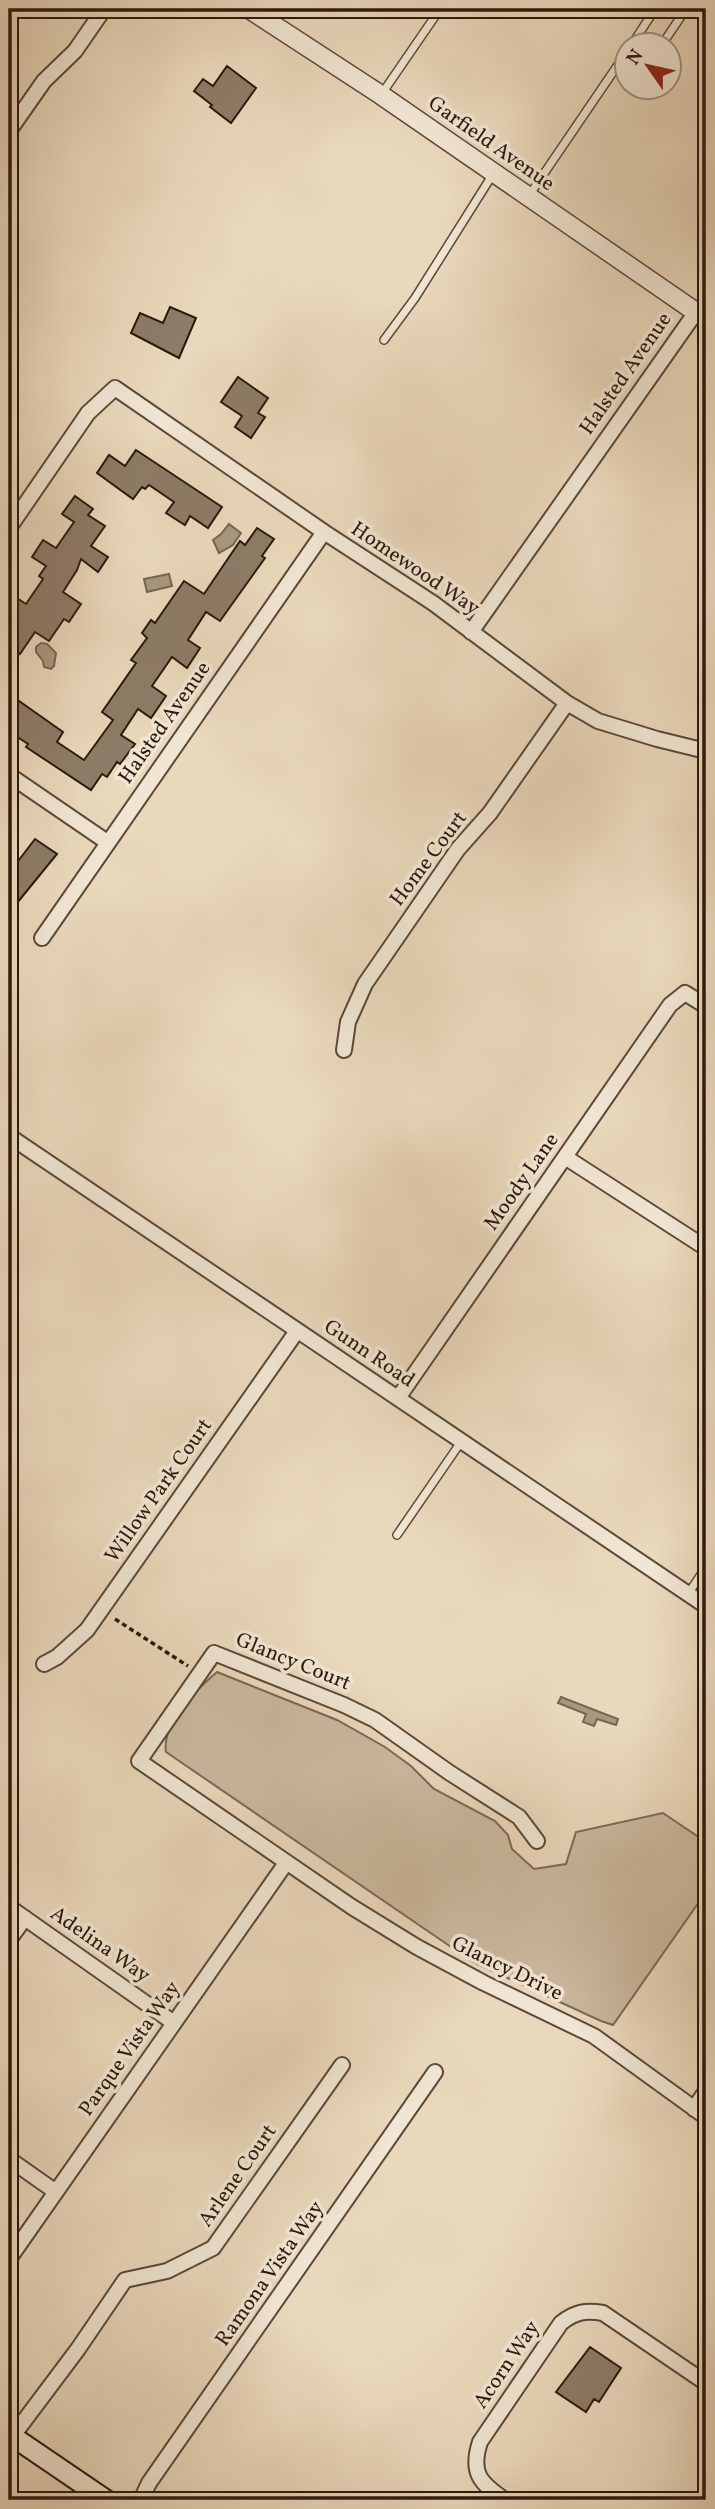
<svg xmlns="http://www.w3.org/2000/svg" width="715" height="2509" viewBox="0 0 715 2509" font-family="Vollkorn,serif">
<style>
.green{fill:#cab89e;stroke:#7a6856;stroke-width:2}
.water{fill:#a99780;stroke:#776552;stroke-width:2}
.building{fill:#8e7c68;stroke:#2b190d;stroke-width:2}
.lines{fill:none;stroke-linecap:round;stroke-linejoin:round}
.service-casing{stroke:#5b4939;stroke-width:10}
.minor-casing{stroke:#5b4939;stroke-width:18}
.tertiary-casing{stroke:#5b4939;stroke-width:21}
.secondary-casing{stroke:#2b190d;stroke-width:23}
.path{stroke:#2b190d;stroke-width:3.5;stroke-dasharray:5 3.5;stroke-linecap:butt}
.service{stroke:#f1e6d3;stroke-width:7}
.minor{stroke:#f1e6d3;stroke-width:14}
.tertiary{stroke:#f1e6d3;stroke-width:18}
.secondary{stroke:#f1e6d3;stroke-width:19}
.labels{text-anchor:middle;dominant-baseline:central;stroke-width:7;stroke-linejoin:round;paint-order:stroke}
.street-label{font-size:21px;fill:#2b190d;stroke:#f1e6d3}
</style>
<rect width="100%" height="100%" fill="#ead8bc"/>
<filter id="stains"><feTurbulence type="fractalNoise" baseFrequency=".00286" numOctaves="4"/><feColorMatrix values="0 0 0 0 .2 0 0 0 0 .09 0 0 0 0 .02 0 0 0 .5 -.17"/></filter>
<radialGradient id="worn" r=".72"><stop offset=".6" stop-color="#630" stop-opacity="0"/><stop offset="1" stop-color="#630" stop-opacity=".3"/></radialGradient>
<path class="green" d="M217,1672L337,1720L385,1747L411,1766L434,1789L495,1821L508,1835L512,1849L534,1869L566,1864L576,1832L663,1813L706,1842V1892L613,2025L601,2021L473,1962L166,1752C161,1725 198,1688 217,1672Z"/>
<path class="water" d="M229,524L241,533L233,545L219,553L213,540L221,534Z
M169,574L172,586L147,592L144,579Z
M41,643L47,644L56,653L54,666L51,669L44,667L43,661L36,652V647Z
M561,1697L618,1719L616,1725L597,1719L594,1726L583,1722L586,1714L558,1703Z"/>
<path class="building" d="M227,66L256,88L231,123L210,107L212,105L194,91L203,79L213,86Z
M170,307L196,318L179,358L131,333L140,313L163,323Z
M238,377L268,398L258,413L265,417L251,438L235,427L242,416L221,402Z
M136,450L222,507L208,528L190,516L185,525L166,513L174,502L149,485L145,489L142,487L133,499L97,473L109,455L125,466Z
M75,496L93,509L88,515L105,526L91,546L108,557L98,572L81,559L77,570L63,592L81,604L69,622L64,619L49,641L35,632L20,654L18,652L9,666V593L26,604L43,579L39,576L46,566L32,557L43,540L56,548L74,522L62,514Z
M257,528L274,539L262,556L265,558L220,621L206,612L188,640L200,648L187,668L172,657L152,686L166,696L151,718L138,709L121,735L135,744L120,764L117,762L107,777L102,774L91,790L26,747L28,744L16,736L18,728L9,722V694L63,732L57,742L84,760L113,720L102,712L136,663L131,660L147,638L142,633L151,620L155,623L184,581L204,594L240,541L245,545Z
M35,839L57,854L17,903L9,897V873Z
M590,2347L621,2368L599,2402L594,2399L586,2412L556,2392Z"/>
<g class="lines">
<defs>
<path id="service" d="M631,46L655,9
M661,46L686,9
M381,95L440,9
M528,197L628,50
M384,340L415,298L493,174
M397,1535L461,1442
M688,1594L706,1567"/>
<path id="minor" d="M9,131L44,81L75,51L104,9
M9,528L88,413L115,388L324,532L433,603L567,703L598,721L657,739L706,751
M471,632L696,312
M9,775L107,842
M42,938L324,532
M344,1050L348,1022L365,984L458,849L490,813L567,703
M9,1136L706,1606
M565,1157L706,1248
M398,1398L670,1005L685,993L706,1006
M44,1664L57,1657L87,1630L297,1331
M537,1841L519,1817L450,1773L375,1720L344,1705L214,1653L139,1761L352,1907L417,1947L484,1983L594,2036L706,2117
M9,1907L174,2023
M9,1940L25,1918
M694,2109L706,2091
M9,2159L56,2192
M9,2259L286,1863
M12,2437L78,2349L125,2280L167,2271L213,2248L342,2065
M141,2500L149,2483L435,2072
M505,2500C480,2483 470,2473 480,2442L561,2323C575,2312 585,2310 603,2313L706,2383"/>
<path id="tertiary" d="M249,9L381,95L706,319"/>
<path id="secondary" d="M9,2434L106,2500"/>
</defs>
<use href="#service" class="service-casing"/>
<use href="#minor" class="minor-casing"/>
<use href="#tertiary" class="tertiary-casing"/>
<use href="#secondary" class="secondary-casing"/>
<path class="path" d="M115,1619L188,1666"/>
<use href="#service" class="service"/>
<use href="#minor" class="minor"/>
<use href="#tertiary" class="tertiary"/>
<use href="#secondary" class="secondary"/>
</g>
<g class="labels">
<g class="street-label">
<text transform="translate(491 144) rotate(35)">Garfield Avenue</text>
<text transform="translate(626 374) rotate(-55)">Halsted Avenue</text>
<text transform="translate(415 569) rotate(34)">Homewood Way</text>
<text transform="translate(165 723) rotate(-55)">Halsted Avenue</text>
<text transform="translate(429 859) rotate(-53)">Home Court</text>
<text transform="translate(522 1182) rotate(-55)">Moody Lane</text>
<text transform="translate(369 1354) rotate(34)">Gunn Road</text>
<text transform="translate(159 1491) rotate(-55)">Willow Park Court</text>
<text transform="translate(293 1662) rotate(22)">Glancy Court</text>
<text transform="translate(100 1945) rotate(35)">Adelina Way</text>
<text transform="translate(507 1969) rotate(26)">Glancy Drive</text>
<text transform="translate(130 2049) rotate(-55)">Parque Vista Way</text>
<text transform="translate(238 2176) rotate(-55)">Arlene Court</text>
<text transform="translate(270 2274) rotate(-55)">Ramona Vista Way</text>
<text transform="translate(507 2365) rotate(-56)">Acorn Way</text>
</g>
</g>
<rect width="715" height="2509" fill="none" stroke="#ead8bc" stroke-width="35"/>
<rect x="10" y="10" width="694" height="2488" fill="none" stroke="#2b190d" stroke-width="3.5"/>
<rect x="18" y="18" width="680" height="2474" fill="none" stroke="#2b190d" stroke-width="2"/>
<g transform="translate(648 66) rotate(304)"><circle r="33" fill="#f1e6d3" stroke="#a29484" stroke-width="2"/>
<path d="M0-5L12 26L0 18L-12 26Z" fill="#8f2418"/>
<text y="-10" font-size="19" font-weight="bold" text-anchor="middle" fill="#2b190d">N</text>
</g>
<rect width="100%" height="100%" filter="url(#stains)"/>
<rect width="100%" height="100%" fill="url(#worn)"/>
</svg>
